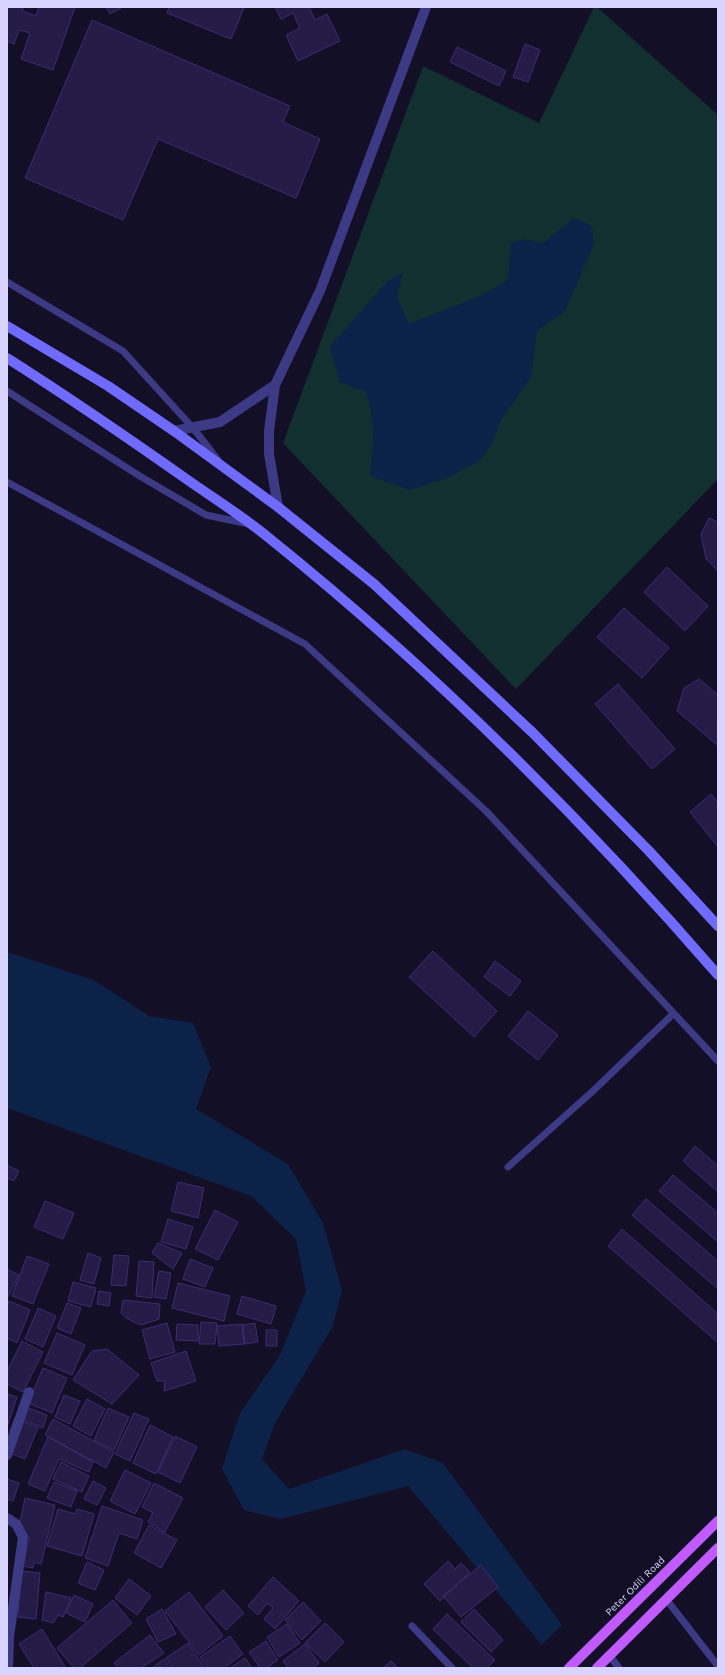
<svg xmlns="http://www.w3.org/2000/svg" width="725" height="1675" viewBox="0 0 725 1675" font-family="'Work Sans',sans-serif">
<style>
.green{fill:#12302f}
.water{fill:#0c2248}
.building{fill:#241b47;stroke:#3b2d73}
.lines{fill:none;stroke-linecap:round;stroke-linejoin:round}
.lane{stroke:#3d3a85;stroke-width:7}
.street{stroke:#3d3a85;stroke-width:10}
.secondary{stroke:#6f6bff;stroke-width:10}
.primary{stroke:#c25bff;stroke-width:10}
.labels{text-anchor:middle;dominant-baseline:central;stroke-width:3;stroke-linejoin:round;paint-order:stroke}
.street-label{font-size:10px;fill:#d9d4ff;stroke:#130f26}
</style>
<rect width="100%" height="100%" fill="#130f26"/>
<path class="green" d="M594,7H597L718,115V479L516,689L283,443L423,66L539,123Z"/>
<path class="water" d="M574,218L592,226L594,244L565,311L537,331L531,377L501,420L491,446L479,461L447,478L410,490L370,476C373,443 376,425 366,392L339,382L330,346L387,282L403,272L397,297L409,324L482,295L508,280L511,243L524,239L543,243Z
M7,952L94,980L149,1016L193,1023L211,1067L196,1109L288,1164L323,1223L342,1290L333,1326L275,1423L262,1459L289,1489L405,1449L443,1463L562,1625L542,1645L408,1486L281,1519L244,1510L222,1469L240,1413L280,1355L306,1291L296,1239L251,1196L7,1108Z"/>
<path class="building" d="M7,7H24L22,11L36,16L39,7H75L53,70L21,59L30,33L19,30L14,44L7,41Z
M106,7H123L110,14Z
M169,7H242L244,8L231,39L167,13Z
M275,7H309L315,20L327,14L340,41L298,61L286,35L300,28L293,13L281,19Z
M92,20L290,106L283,122L320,139L296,198L158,139L123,220L25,178Z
M525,44L540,50L528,82L513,77Z
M457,47L506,71L499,86L450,62Z
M709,518L718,522V571L706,559L701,534Z
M667,567L708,606L685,631L644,592Z
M624,608L669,648L642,678L597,637Z
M699,679L718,695L717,745L677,711L684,688Z
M618,684L675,749L652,769L595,704Z
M711,794L718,803V847L690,812Z
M433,951L497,1011L474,1037L409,977Z
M495,961L521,981L510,996L484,977Z
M528,1011L558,1035L538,1060L508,1036Z
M695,1146L718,1166V1192L683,1161Z
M7,1165L19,1171L14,1181L7,1178Z
M673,1175L718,1213V1242L659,1191Z
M178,1182L204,1188L198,1218L171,1211Z
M646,1199L718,1261V1289L632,1215Z
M45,1201L74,1213L63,1239L34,1227Z
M215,1210L238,1222L218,1260L195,1249Z
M168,1219L193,1227L186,1249L161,1242Z
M622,1229L718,1314V1343L608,1246Z
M158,1243L182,1253L173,1269L152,1253Z
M88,1253L101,1258L94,1284L80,1280Z
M114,1255L129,1256L126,1286L111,1285Z
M27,1256L49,1264L33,1304L12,1296Z
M190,1259L213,1268L205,1287L183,1279Z
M139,1261L154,1262L152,1298L136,1296Z
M7,1269L19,1275L7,1299Z
M159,1271L171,1273L166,1299L154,1297Z
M73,1282L96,1288L91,1307L68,1301Z
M178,1283L230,1296L224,1321L172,1308Z
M99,1291L111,1293L109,1306L97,1304Z
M242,1296L276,1306L271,1324L237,1314Z
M123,1300L160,1304L159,1319L141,1325L126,1318L121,1313Z
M9,1301L30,1310L17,1343L7,1338V1306Z
M67,1303L81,1308L71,1334L57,1328Z
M38,1308L56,1316L43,1347L25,1339Z
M201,1322L217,1323L215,1344H199Z
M167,1323L175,1352L150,1359L142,1330Z
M255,1323L258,1342L245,1344L243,1325Z
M177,1324L198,1325V1341L176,1340Z
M242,1324L244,1344L219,1346L217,1326Z
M266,1330H277V1346H266Z
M57,1333L85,1345L72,1375L44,1363Z
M22,1341L43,1352L23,1392L7,1384V1371Z
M107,1349L139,1375L112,1404L73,1380L92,1351Z
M186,1351L196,1381L164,1391L165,1381H157L151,1363Z
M43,1368L67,1378L52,1413L28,1403Z
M7,1394L17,1397L7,1427Z
M64,1395L80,1401L70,1424L55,1417Z
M87,1399L105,1409L91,1436L73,1426Z
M26,1407L47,1415L43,1428L21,1419Z
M108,1408L129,1417L114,1450L94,1440Z
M134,1413L149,1419L130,1461L115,1454Z
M15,1418L38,1428L25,1459L7,1452V1439Z
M53,1419L114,1452L106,1468L45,1435Z
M150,1425L173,1437L156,1474L133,1463Z
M175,1436L197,1447L180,1483L158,1472Z
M48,1437L93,1462L89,1472L59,1459L45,1491L28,1484Z
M61,1462L89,1476L82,1492L53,1479Z
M125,1470L151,1483L135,1514L110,1501Z
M7,1479L19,1483L13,1501L7,1499Z
M93,1481L106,1488L97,1505L84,1499Z
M54,1482L77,1491L71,1507L47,1498Z
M154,1483L183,1498L165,1532L148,1522L153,1513L142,1507Z
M25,1498L55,1505L41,1564L34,1562L33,1568L23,1566L29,1539L20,1522Z
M102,1506L143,1520L137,1539L119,1533L108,1566L85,1558Z
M58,1509L75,1514L77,1509L94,1514L82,1556L47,1546Z
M149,1525L177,1540L161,1568L134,1553Z
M448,1561L455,1569L461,1563L470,1572L440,1601L424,1584Z
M87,1562L104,1570L95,1590L78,1583Z
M481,1565L498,1587L461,1617L443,1596Z
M21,1571L40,1573L36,1619L18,1617Z
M273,1577L299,1601L275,1629L264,1619L273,1608L267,1603L258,1615L248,1606Z
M129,1579L151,1596L137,1615L115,1598Z
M223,1590L244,1613L226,1630L205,1607Z
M46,1592L71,1598L63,1617L58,1615L53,1623L42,1620Z
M189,1592L223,1636L199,1655L165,1611Z
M74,1595L93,1604L85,1622L66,1613Z
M113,1600L132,1623L80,1668H74L57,1648Z
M303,1602L321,1621L302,1640L285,1620Z
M162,1609L176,1634L158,1642L146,1619Z
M474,1609L503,1640L491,1652L461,1622Z
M447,1614L495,1660L487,1668H473L433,1629Z
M325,1623L344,1642L325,1662L305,1643Z
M287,1624L300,1643L279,1657L267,1637Z
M42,1629L66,1668H34L19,1644Z
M150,1635L164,1653L141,1668H118L114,1663Z
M230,1636L243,1654L224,1668H208L200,1657Z
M266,1641L278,1660L266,1668H260L249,1652Z
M188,1643L205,1668H173L166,1658Z
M305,1644L319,1663L313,1668H288L283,1661Z
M245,1658L252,1668H230Z
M164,1659L170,1668H152Z
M391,1661L398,1668H383Z"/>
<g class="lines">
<path class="lane" d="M7,282L123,351L193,428L218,460
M7,391L138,475L206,515L249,524
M7,482L305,644L487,812L718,1061
M508,1167L593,1091L673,1014
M666,1599L718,1666
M412,1626L452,1668
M609,1655L619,1668"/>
<path class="street" d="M174,431L220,422L275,385
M278,507L269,454V431L275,385L320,291L426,7
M7,1455L29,1392
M7,1518L16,1524L23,1537L9,1637L8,1668"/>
<path class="secondary" d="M7,326L108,386L174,431L278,507L374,584L533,733L649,851L718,926
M7,358C70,398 131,440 192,483C218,501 245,518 269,538C432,669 581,817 718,975"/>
<path class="primary" d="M569,1668L718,1521
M597,1668L718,1548"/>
</g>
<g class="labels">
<g class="street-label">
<text transform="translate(635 1586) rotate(-45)">Peter Odili Road</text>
</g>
</g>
<rect width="725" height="1675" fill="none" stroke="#d9d4ff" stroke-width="16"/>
</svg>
